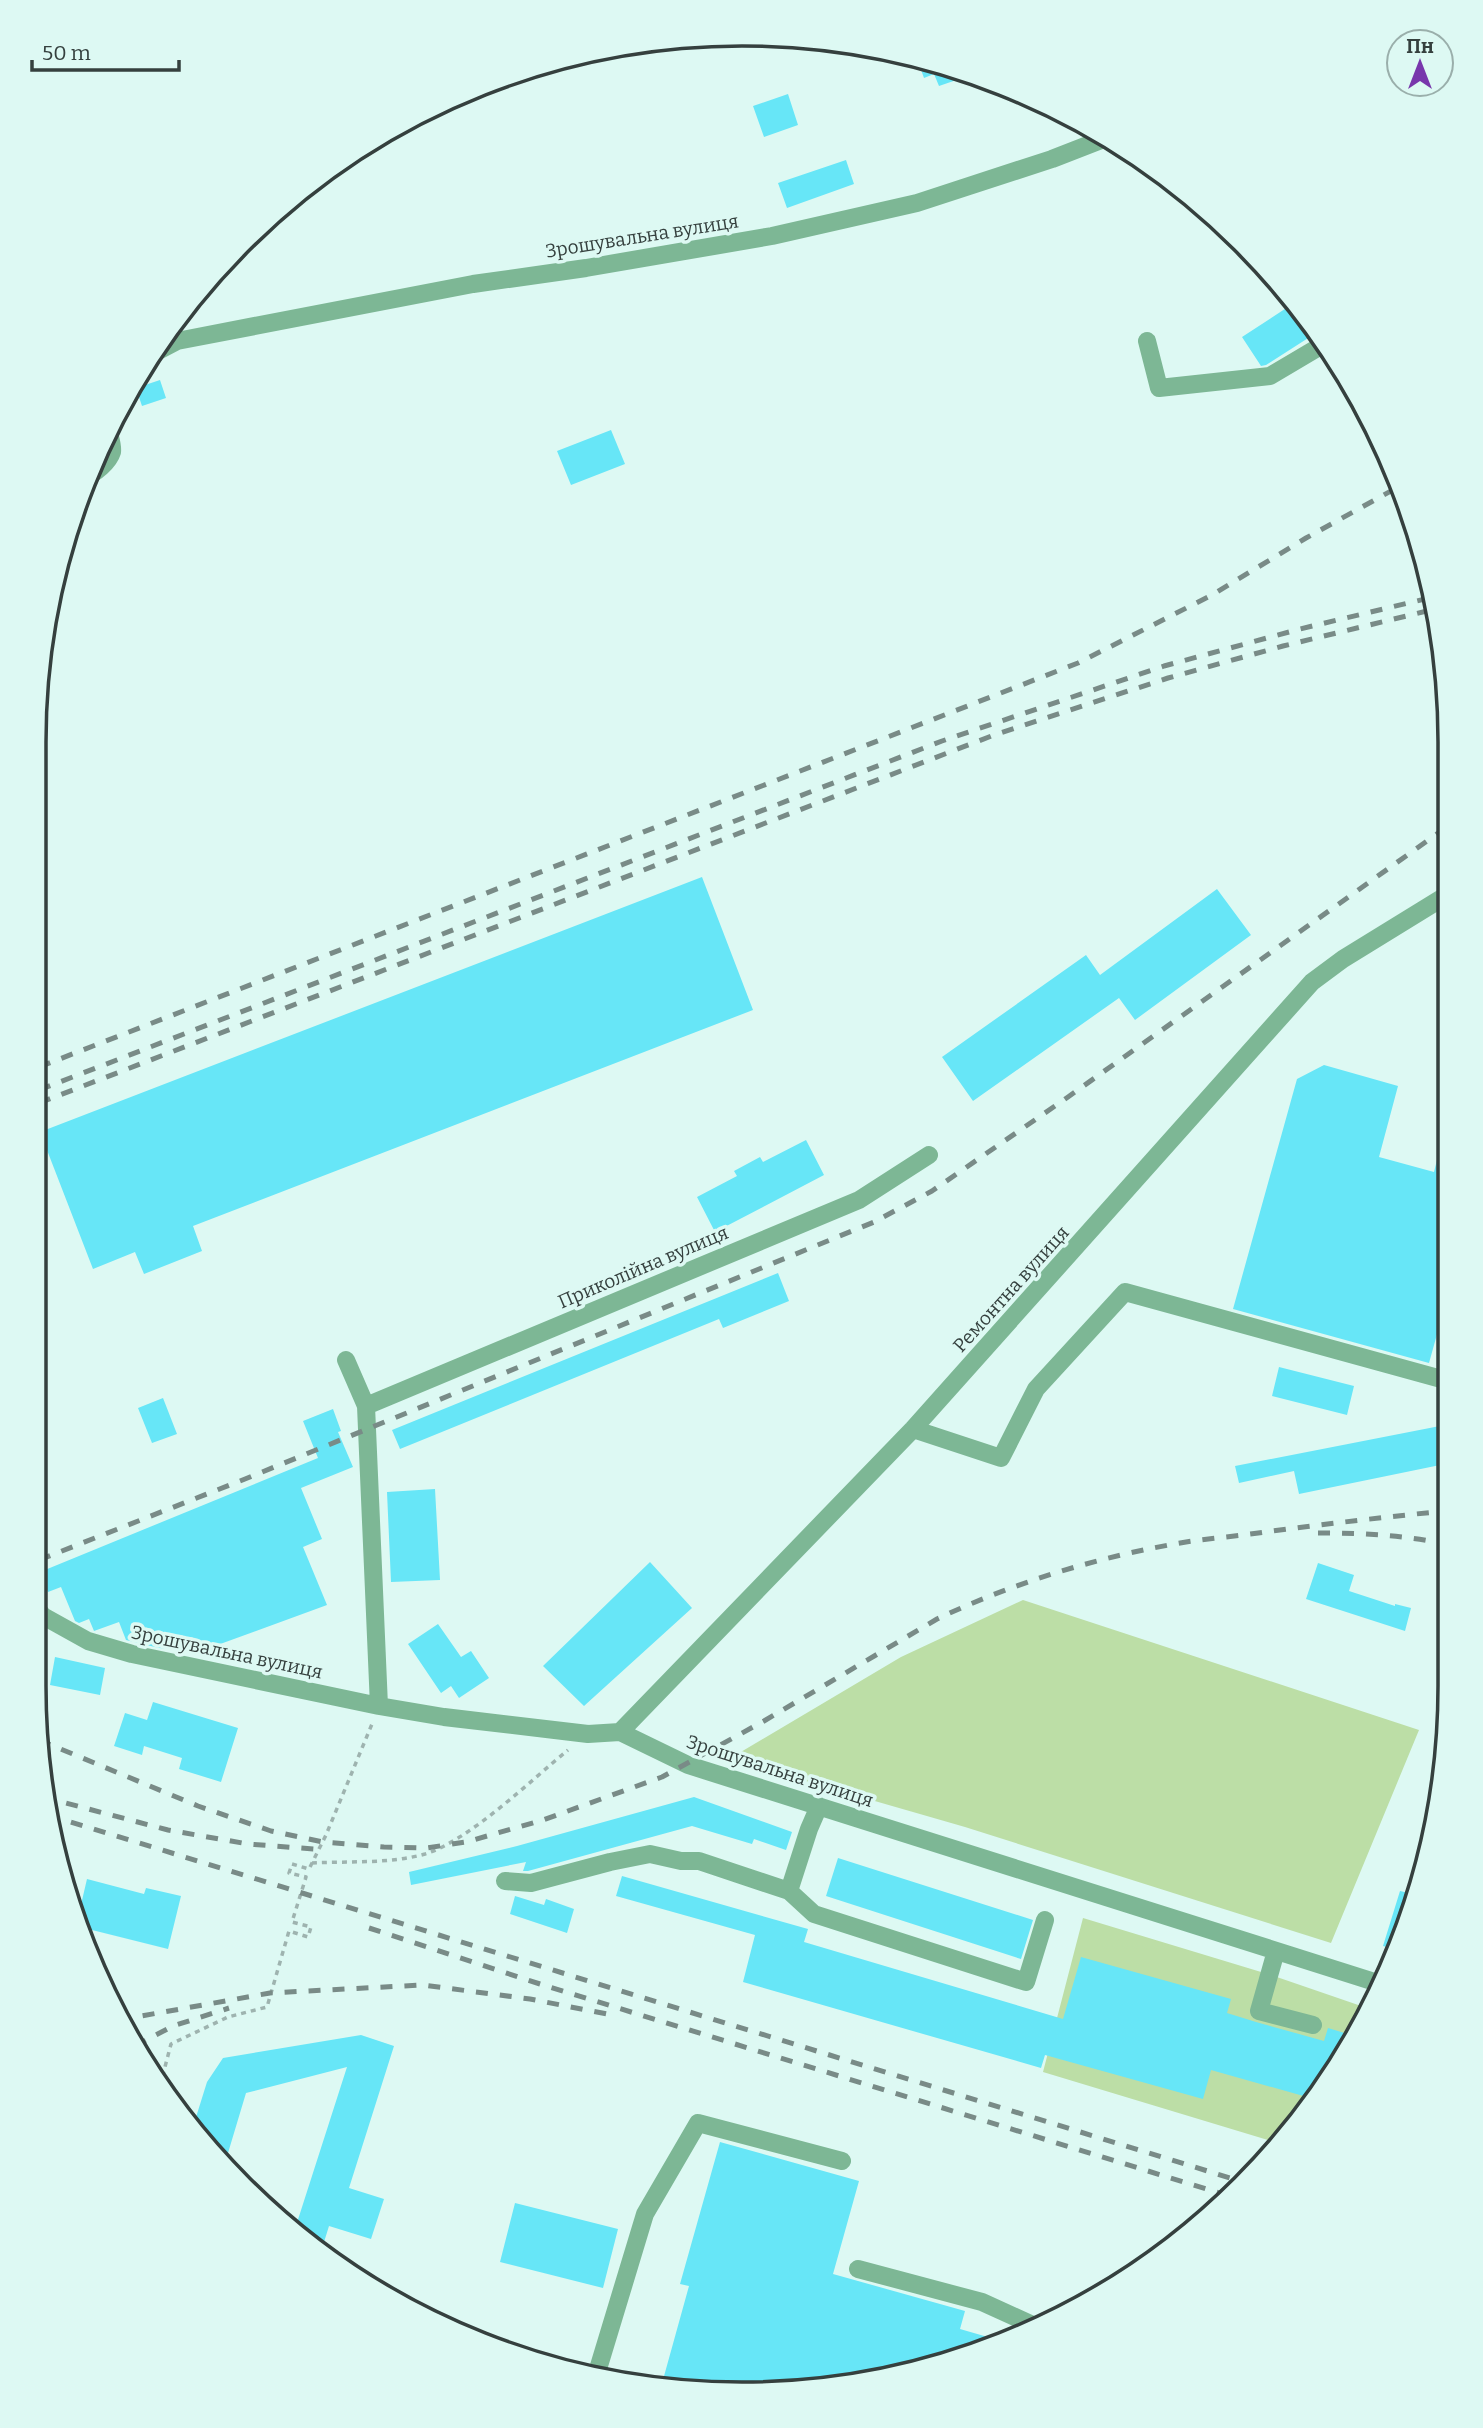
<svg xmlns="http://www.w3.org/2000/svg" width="1483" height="2428" viewBox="0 0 1483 2428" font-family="Bitter,serif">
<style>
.green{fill:#bcdea6}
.building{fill:#67e6f7}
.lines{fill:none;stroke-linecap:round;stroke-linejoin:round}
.path{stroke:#9eb3af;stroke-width:3.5;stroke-dasharray:5 5;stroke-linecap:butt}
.minor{stroke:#7db795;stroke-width:18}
.rail{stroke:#798b87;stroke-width:5;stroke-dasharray:12 12;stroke-linecap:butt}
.labels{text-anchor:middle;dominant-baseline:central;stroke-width:7;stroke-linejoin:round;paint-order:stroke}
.street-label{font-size:19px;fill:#35403e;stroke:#ddf9f3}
.rim{fill:none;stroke:#35403e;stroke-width:3.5}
</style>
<rect width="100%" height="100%" fill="#ddf9f3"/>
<path class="green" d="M1023,1600L1419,1730L1331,1943L965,1827L729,1759L901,1657Z
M1083,1918L1271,1975L1367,2008L1304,2117L1278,2143L1043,2072Z"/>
<path class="building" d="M916,56L924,57L971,75L939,86L934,74L924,78Z
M788,94L798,125L764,137L753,106Z
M846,160L854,184L787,208L778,183Z
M1294,303L1316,333L1266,365L1261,366L1242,337Z
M160,380L166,398L142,406L136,388Z
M611,430L625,464L571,485L557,451Z
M702,877L753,1010L193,1226L202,1251L144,1274L135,1252L93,1269L40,1132Z
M1217,889L1251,935L1135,1020L1119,998L973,1101L942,1057L1086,955L1100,975Z
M1324,1065L1398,1086L1379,1157L1434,1172L1441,1144L1446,1145V1302L1429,1363L1233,1309L1297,1079Z
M806,1140L824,1175L715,1232L697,1197L737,1176L734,1171L760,1157L763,1162Z
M778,1273L789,1301L723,1328L719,1319L400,1449L392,1430Z
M1279,1367L1354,1386L1347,1415L1272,1396Z
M163,1398L177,1434L152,1443L138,1408Z
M333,1409L341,1431L338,1432L353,1467L301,1488L322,1539L303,1547L327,1605L201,1651L159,1648L126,1640L119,1622L94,1631L89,1619L79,1623L75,1621L61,1587L48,1592L40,1572L318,1458L303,1421Z
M1445,1425V1464L1299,1494L1294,1471L1239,1483L1235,1466Z
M435,1489L440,1580L391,1582L387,1492Z
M650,1562L692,1608L584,1706L543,1666Z
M1318,1563L1354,1575L1349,1591L1395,1606V1604L1411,1608L1405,1631L1306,1599Z
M438,1624L461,1657L471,1651L489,1678L459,1698L451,1686L441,1693L408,1644Z
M55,1657L105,1668L100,1695L50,1685Z
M153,1702L238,1728L221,1782L179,1769L182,1758L144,1746L142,1755L114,1746L125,1713L147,1720Z
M694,1797L792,1832L786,1850L754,1839L752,1844L692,1826L528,1871H523L526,1862L411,1885L409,1872L517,1846Z
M838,1858L1033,1920L1021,1959L826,1896Z
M622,1876L808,1929L804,1942L1063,2019L1081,1957L1231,1999L1227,2013L1256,2022L1324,2041L1328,2028L1351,2035L1314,2099L1211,2070L1203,2099L1045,2055L1041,2068L743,1982L755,1935L616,1896Z
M87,1879L144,1894L146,1888L181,1896L168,1949L76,1926Z
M1400,1891L1413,1894L1398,1950L1383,1946Z
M515,1896L544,1905L546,1899L574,1909L567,1933L510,1914Z
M361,2035L394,2046L349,2188L384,2199L371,2239L329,2226L320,2255L311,2249L294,2232L347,2067L246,2093L225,2163L192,2130L207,2082L223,2058Z
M720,2142L859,2181L833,2274L965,2311L960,2329L1005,2342L969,2357L834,2389L741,2395L661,2387L689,2286L680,2284Z
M515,2203L618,2229L603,2288L500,2262Z"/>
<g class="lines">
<path class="path" d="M312,1863C349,1861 390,1864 425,1854C470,1840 530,1781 568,1750
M160,2086L171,2044L228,2017L267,2007L289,1931L308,1937L311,1927L292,1922L306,1877L289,1873L292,1864L309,1869L326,1835L372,1724"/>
<path class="minor" d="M1147,341L1159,388L1270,376L1324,344
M156,352L177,341L473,284L586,268L772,236L917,203L1052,159L1106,138
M85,477C95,474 109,462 112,452C113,446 110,438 109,433
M346,1360L366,1406L379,1706
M366,1406L859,1200L929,1155
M913,1429L1001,1458L1036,1389L1125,1292L1445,1380
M39,1611L43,1616L88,1641L132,1654L379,1706L444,1717L588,1734L620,1732L688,1765L1381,1984
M620,1732L913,1429L1312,982L1343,959L1447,895
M505,1881L531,1883L610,1862L650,1854L681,1861H699L789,1891L809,1829L819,1806
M789,1891L814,1914L1026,1982L1045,1920
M1276,1951L1259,2011L1313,2025
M858,2269L982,2302L1039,2328
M595,2379L645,2214L698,2123L842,2161"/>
<path class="rail" d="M39,1067L1078,663L1212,595L1306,538L1400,486
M39,1090L942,741L1164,666L1300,629L1429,598
M39,1103L994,735L1168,678L1283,646L1431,610
M1318,1533C1361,1533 1403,1535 1445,1544
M39,1560L245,1479L874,1222L932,1191L1068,1097L1448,826
M39,1740L198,1806L271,1831L323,1842L384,1847L426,1848L466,1842L543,1820L662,1777L764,1721L937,1619C1015,1582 1101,1556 1186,1542C1212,1538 1239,1536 1265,1532C1325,1524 1385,1517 1445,1511
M43,1797L168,1830L248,1844L314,1849
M48,1815L1240,2181
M369,1928L540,1984L1226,2195
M119,2020L270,1993L423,1985L530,1999L607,2014
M135,2046L173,2026L229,2008"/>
</g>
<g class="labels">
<g class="street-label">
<text transform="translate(642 236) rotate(-9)">Зрошувальна вулиця</text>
<text transform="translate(643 1267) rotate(-23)">Приколійна вулиця</text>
<text transform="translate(1011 1289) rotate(-48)">Ремонтна вулиця</text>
<text transform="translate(227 1652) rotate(12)">Зрошувальна вулиця</text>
<text transform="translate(780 1771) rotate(18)">Зрошувальна вулиця</text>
</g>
</g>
<path d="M0 0H1483V2428H0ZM742 46H742A696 696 0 0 1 1438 742V1686A696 696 0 0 1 742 2382H742A696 696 0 0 1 46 1686V742A696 696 0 0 1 742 46Z" fill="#ddf9f3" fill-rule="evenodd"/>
<path class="rim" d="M742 46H742A696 696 0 0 1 1438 742V1686A696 696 0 0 1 742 2382H742A696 696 0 0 1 46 1686V742A696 696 0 0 1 742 46Z"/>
<g transform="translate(1420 63)"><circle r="33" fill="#ddf9f3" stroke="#9aafab" stroke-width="2"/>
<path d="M0-5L12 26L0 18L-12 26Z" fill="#7837ac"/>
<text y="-10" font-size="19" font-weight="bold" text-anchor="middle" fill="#35403e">Пн</text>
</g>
<path d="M32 60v10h147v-10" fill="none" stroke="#35403e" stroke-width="3.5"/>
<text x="42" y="60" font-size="21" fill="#35403e" stroke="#ddf9f3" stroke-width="5" paint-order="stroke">50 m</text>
</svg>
